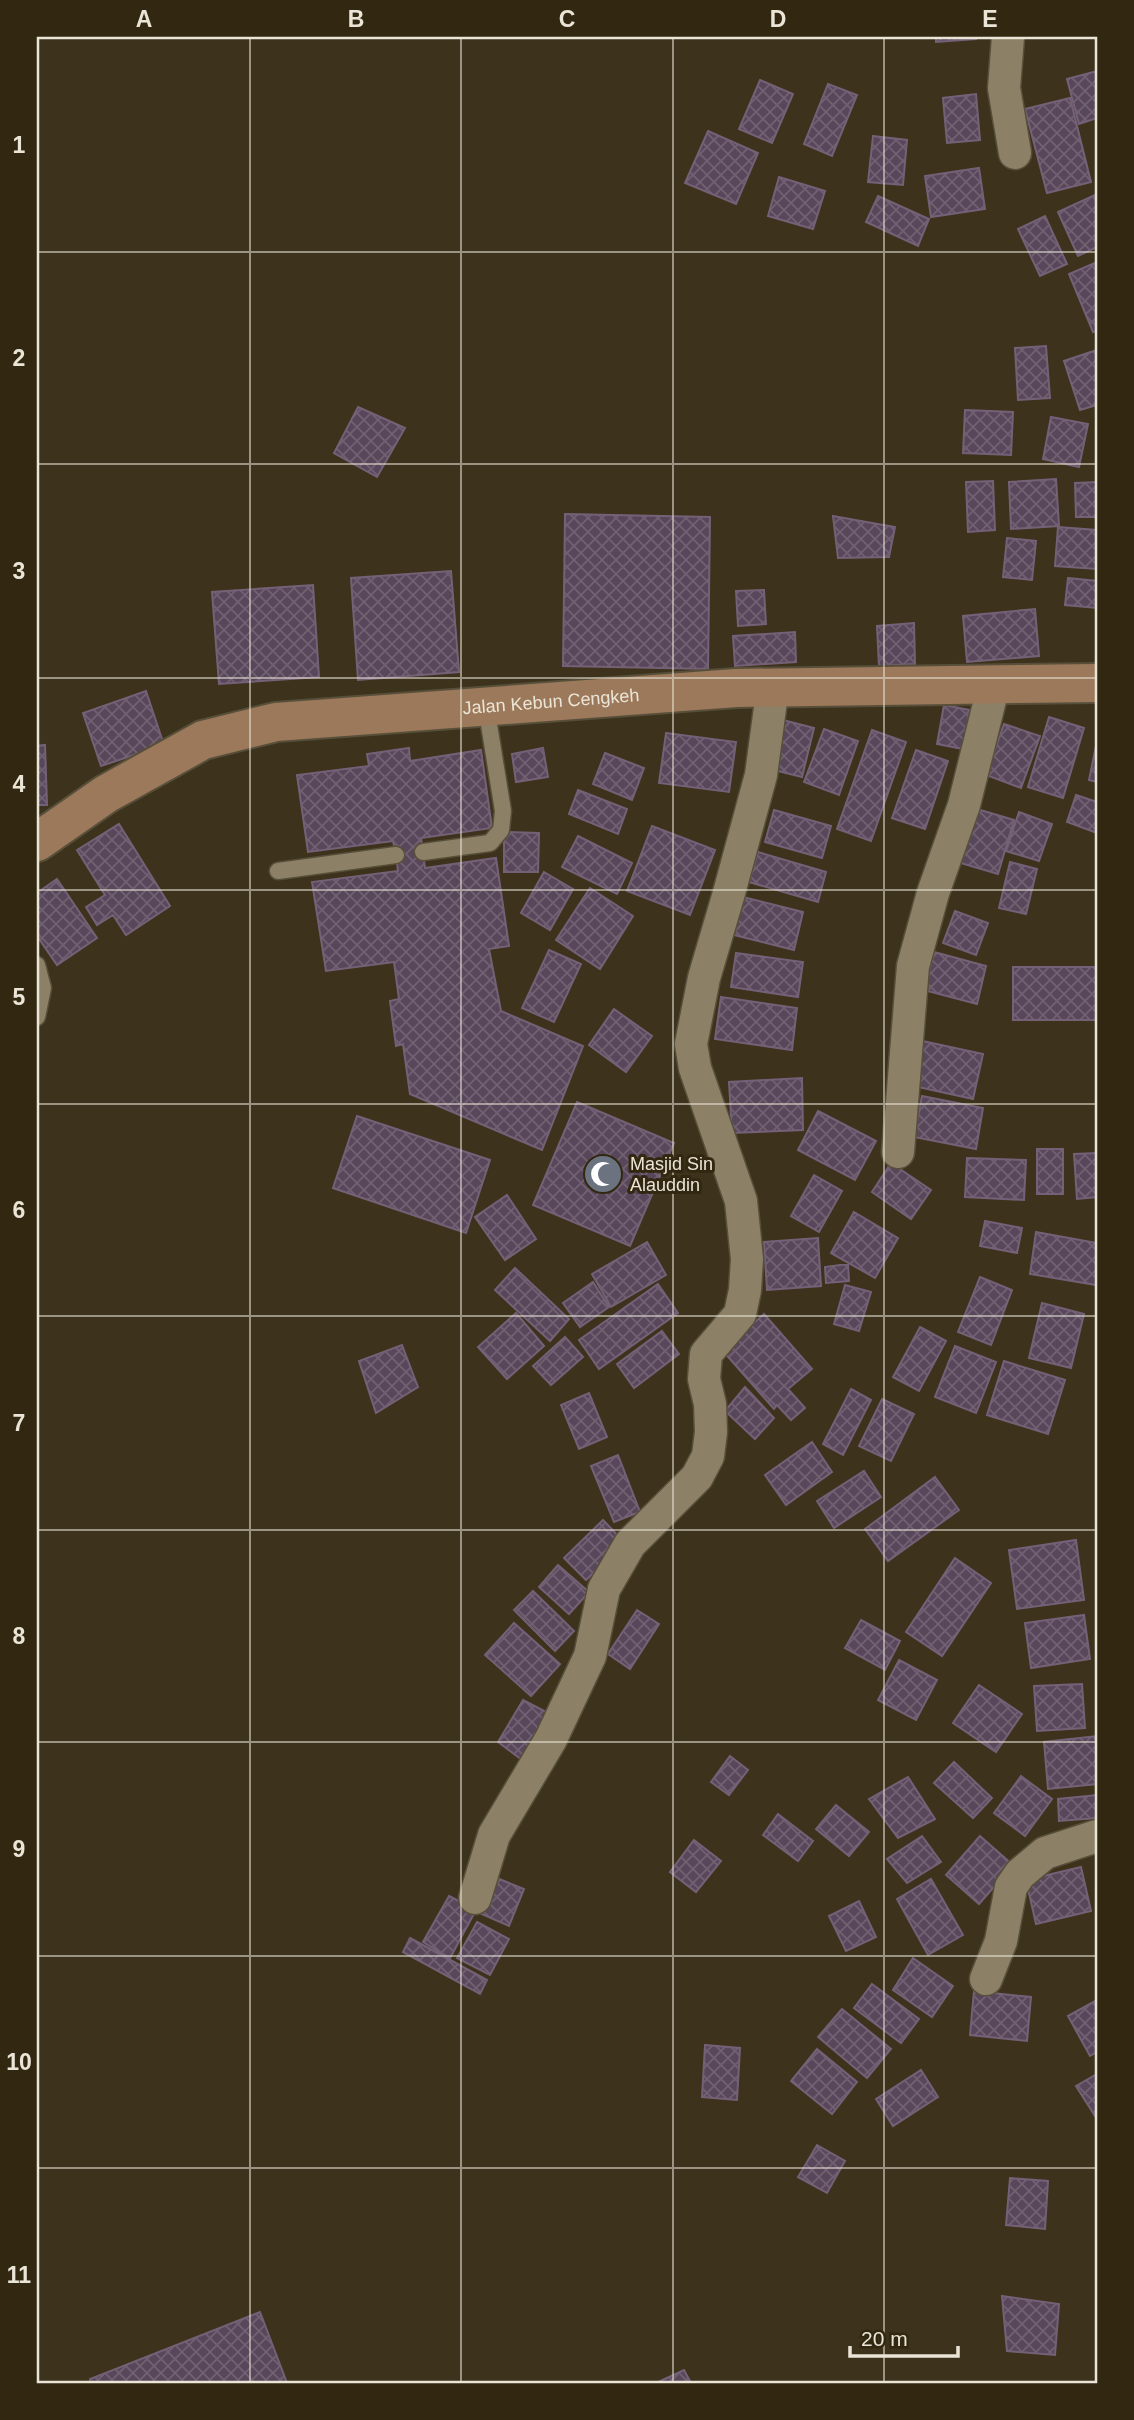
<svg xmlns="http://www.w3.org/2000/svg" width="1134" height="2420" viewBox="0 0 1134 2420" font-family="Helvetica,sans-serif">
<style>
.building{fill:url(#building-cross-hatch);stroke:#746177;stroke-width:2}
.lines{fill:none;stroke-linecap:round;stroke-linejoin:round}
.lane-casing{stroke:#574f3a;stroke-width:19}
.street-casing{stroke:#574f3a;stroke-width:35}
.secondary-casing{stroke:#574f3a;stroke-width:42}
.lane{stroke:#8c8167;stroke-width:16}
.street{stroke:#8c8167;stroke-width:32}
.secondary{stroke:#9b795a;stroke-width:38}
.grid{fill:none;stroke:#ebe5d7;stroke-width:2;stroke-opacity:0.55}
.labels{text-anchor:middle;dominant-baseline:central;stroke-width:6;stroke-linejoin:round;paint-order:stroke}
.street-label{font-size:18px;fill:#ebe5d7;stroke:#322811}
.poi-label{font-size:18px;fill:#ebe5d7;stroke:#322811;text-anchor:start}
.neatline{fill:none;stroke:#ebe5d7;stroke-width:2.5}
.grid-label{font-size:23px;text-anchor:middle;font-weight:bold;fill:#ebe5d7}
</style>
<defs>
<pattern id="building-cross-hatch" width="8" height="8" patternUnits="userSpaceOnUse" patternTransform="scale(1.75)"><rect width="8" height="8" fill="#58475b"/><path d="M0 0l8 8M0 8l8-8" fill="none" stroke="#706172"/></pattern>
</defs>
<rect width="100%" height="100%" fill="#3d321b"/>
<path class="building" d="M936,37H976V39L936,42Z
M1097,71V118L1079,124L1067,79Z
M760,80L793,94L772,143L739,129Z
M828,84L857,95L832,156L804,144Z
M976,94L980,140L947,143L943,98Z
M1070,98L1091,182L1047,193L1025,109Z
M708,131L758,153L736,204L685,183Z
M873,136L907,140L903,185L868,182Z
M979,168L985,209L931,217L925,176Z
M779,177L825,191L813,229L768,216Z
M1097,194V247L1078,256L1058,212Z
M878,196L929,219L918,246L866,222Z
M1045,216L1067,264L1040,276L1018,229Z
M1097,262V331L1093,332L1069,274Z
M1046,346L1050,398L1018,400L1015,348Z
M1097,350V405L1080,410L1064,361Z
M358,407L405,428L377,477L334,453Z
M965,410L1013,412L1011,455L963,453Z
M1051,417L1088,424L1079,467L1043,459Z
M1056,479L1059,526L1011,529L1009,482Z
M993,481L995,530L968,532L966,482Z
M1097,482V517H1076L1075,483Z
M565,514L710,517L708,669L563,666Z
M833,516L895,527L889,557L838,558Z
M1058,527L1097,530V569L1055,566Z
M1007,538L1036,541L1032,580L1003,577Z
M451,571L459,672L358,680L351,578Z
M1068,578L1097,581V608L1065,605Z
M313,585L319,677L219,684L212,592Z
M764,590L766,624L738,626L736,591Z
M1035,609L1039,656L967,662L963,616Z
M914,623L915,664L879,666L877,626Z
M795,632L796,662L735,666L733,636Z
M146,691L164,745L101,766L83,713Z
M944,705L970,710L963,749L937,744Z
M1049,717L1084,728L1063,798L1028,787Z
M779,719L814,728L802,777L766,768Z
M1004,724L1040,736L1021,788L986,775Z
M824,729L858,741L839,795L804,782Z
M872,730L906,742L871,841L837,829Z
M666,733L736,742L729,792L659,783Z
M1097,741V782L1089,780Z
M45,745L47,805H37V746Z
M409,748L410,761L481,750L492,828L421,838L425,868L496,858L509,946L489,949L501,1011L583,1046L542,1150L410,1094L403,1044L396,1046L390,1001L399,999L394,962L326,971L312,882L398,871L396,855L393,841L308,852L297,775L369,766L367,754Z
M543,748L548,777L516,782L512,754Z
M916,750L948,761L925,829L892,818Z
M605,753L644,768L632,800L593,784Z
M578,790L627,809L618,834L569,814Z
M1076,795L1097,802V833L1067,822Z
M977,809L1014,820L998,874L961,863Z
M774,810L831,826L822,858L765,842Z
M1019,812L1052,824L1039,861L1006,851Z
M119,824L170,906L126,935L113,915L97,925L86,907L105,895L77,850Z
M652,826L715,850L690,915L627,891Z
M504,832L539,833L538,872H504Z
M578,836L632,863L617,894L562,867Z
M758,852L826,872L818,902L749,882Z
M1010,862L1037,869L1026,914L999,908Z
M544,872L573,889L550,930L521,913Z
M57,879L97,938L57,965L37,936V893Z
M590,888L633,916L600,969L556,940Z
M739,896L803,912L794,950L730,934Z
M955,911L988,923L976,955L943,943Z
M549,950L581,964L554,1022L522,1008Z
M934,952L986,966L977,1004L924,990Z
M736,953L803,962L798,997L731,987Z
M1013,967H1097V1020H1013Z
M721,997L797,1008L792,1050L715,1039Z
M614,1009L652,1036L626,1072L589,1045Z
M918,1040L983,1054L973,1099L909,1085Z
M802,1078L803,1130L732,1133L729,1082Z
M922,1096L983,1108L976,1149L914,1137Z
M577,1102L674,1143L630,1246L533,1205Z
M818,1111L876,1141L855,1180L798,1150Z
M357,1116L490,1160L466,1233L333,1188Z
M1037,1149H1063V1194H1037Z
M1097,1153V1197L1077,1199L1074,1154Z
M967,1158L1026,1160L1024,1200L965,1197Z
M891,1163L931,1190L911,1219L872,1192Z
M814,1175L842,1191L819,1232L791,1216Z
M507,1195L536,1239L505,1260L475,1217Z
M854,1212L898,1238L875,1278L831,1253Z
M985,1221L1022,1228L1017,1253L980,1246Z
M1036,1232L1097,1243L1096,1285L1030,1274Z
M818,1238L821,1286L767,1290L764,1242Z
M647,1242L666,1275L611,1307L592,1274Z
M848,1264L849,1281L826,1283L825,1267Z
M515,1268L569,1319L550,1341L495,1290Z
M980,1277L1012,1290L991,1345L958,1332Z
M593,1282L609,1307L580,1327L563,1303Z
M658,1284L678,1313L599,1369L579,1340Z
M845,1285L871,1292L859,1331L834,1324Z
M1042,1303L1084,1314L1071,1368L1029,1358Z
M516,1313L544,1346L507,1379L478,1347Z
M764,1314L812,1369L788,1389L805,1408L791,1420L777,1405L774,1409L723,1351Z
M920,1327L946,1341L919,1391L893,1377Z
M662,1331L679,1354L634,1388L617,1364Z
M565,1337L583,1357L551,1385L533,1366Z
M402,1345L418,1387L376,1413L359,1361Z
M955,1346L996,1362L976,1413L935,1397Z
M1004,1361L1065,1380L1048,1434L987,1415Z
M745,1387L774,1418L755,1439L725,1411Z
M851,1389L871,1400L843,1455L823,1444Z
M589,1393L607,1437L579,1449L561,1405Z
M882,1399L914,1414L891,1461L859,1446Z
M812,1442L832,1472L786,1505L765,1475Z
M618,1455L640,1512L614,1522L591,1466Z
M864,1471L881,1497L834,1528L817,1501Z
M935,1477L959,1510L888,1561L865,1529Z
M603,1520L625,1543L586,1580L564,1558Z
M1076,1540L1084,1600L1017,1609L1009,1550Z
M955,1558L991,1583L942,1656L906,1632Z
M558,1565L589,1592L569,1614L539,1587Z
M533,1591L574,1631L555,1651L514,1610Z
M637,1610L659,1624L630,1669L608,1654Z
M1084,1615L1090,1659L1031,1668L1025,1623Z
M861,1620L900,1641L885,1670L845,1648Z
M514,1623L560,1664L531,1696L485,1655Z
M899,1660L937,1680L916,1720L878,1700Z
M1082,1684L1085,1728L1037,1731L1034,1686Z
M979,1685L1022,1714L996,1752L953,1723Z
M523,1700L550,1714L526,1763L498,1742Z
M1097,1736V1784L1048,1789L1044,1742Z
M730,1756L748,1770L729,1795L711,1782Z
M954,1762L992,1798L973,1818L934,1783Z
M1021,1776L1052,1799L1025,1836L994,1813Z
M908,1777L935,1819L898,1838L869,1799Z
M1097,1795V1818L1059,1821L1058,1799Z
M836,1805L869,1832L849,1856L816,1829Z
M778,1814L813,1841L798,1861L763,1835Z
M922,1836L941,1862L907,1883L887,1859Z
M980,1836L1013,1865L979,1904L946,1875Z
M694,1840L721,1861L696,1892L670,1872Z
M1081,1867L1091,1911L1036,1924L1026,1880Z
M492,1876L524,1889L509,1926L477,1912Z
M931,1879L963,1935L928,1955L897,1899Z
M449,1896L476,1910L450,1958L423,1942Z
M859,1901L876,1937L846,1951L829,1916Z
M477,1922L509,1939L490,1975L457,1958Z
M410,1938L487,1980L480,1994L403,1952Z
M913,1958L953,1986L932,2017L893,1990Z
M872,1984L919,2019L901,2043L854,2008Z
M974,1991L1031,1997L1027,2041L970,2035Z
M1097,2000V2052L1090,2056L1068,2016Z
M842,2009L891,2049L867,2078L818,2037Z
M705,2045L740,2048L737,2100L702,2097Z
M817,2049L857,2082L832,2114L791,2081Z
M921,2070L938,2097L893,2126L876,2099Z
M1097,2074V2115L1095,2116L1076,2086Z
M817,2145L845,2161L827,2193L798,2177Z
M1010,2178L1048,2181L1045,2229L1006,2225Z
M1002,2296L1059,2304L1055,2355L1007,2351Z
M260,2312L287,2383H91L90,2379Z
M684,2370L691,2383H656Z"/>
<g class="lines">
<defs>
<path id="lane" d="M423,852L490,843L501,830L503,811L486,706
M278,871L396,855
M37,965L43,988L37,1017"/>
<path id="street" d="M1008,37L1004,88L1015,153
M898,1152L913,966L933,893L964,805L994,684
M475,1898L494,1835L551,1739L590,1656L604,1589L630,1544L697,1477L708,1456L711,1432L710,1404L704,1379L706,1354L740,1314L745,1290L747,1259L741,1201L695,1068L691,1044L704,978L729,893L761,775L773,686
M986,1979L1001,1941L1011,1887L1020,1874L1045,1853L1097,1836"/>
<g id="secondary">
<path id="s1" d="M37,842L106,794L203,740L276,722L736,688L1097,683"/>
</g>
</defs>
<use href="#lane" class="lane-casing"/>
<use href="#street" class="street-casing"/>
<use href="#secondary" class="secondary-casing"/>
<use href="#lane" class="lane"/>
<use href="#street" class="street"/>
<use href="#secondary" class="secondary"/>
</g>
<path class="grid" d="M250,37V2383M461,37V2383M673,37V2383M884,37V2383M37,252H1097M37,464H1097M37,678H1097M37,890H1097M37,1104H1097M37,1316H1097M37,1530H1097M37,1742H1097M37,1956H1097M37,2168H1097"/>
<defs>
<symbol id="mosque-disc" viewBox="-11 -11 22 22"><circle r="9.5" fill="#6b7280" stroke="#322811"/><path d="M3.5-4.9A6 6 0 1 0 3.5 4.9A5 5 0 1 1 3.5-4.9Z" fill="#fff"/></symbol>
</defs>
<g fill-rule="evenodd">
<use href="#mosque-disc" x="581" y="1152" width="44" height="44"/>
</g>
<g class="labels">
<g class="street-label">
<text stroke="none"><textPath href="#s1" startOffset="546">Jalan Kebun Cengkeh</textPath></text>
</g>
<g class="poi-label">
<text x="630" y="1164">Masjid Sin<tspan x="630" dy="21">Alauddin</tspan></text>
</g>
</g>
<rect width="1134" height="2420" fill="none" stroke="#322811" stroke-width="77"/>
<path d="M850 2346v10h108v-10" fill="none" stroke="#ebe5d7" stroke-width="3.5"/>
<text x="861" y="2346" font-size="21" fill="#ebe5d7" stroke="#322811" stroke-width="5" paint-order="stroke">20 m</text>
<rect x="38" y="38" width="1058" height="2344" class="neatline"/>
<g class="grid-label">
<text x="144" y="27">A</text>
<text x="356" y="27">B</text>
<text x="567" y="27">C</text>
<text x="778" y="27">D</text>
<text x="990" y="27">E</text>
<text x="19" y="153">1</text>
<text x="19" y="366">2</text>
<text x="19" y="579">3</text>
<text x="19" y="792">4</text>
<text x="19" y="1005">5</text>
<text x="19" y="1218">6</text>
<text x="19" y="1431">7</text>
<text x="19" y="1644">8</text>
<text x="19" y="1857">9</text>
<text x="19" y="2070">10</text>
<text x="19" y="2283">11</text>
</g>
</svg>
